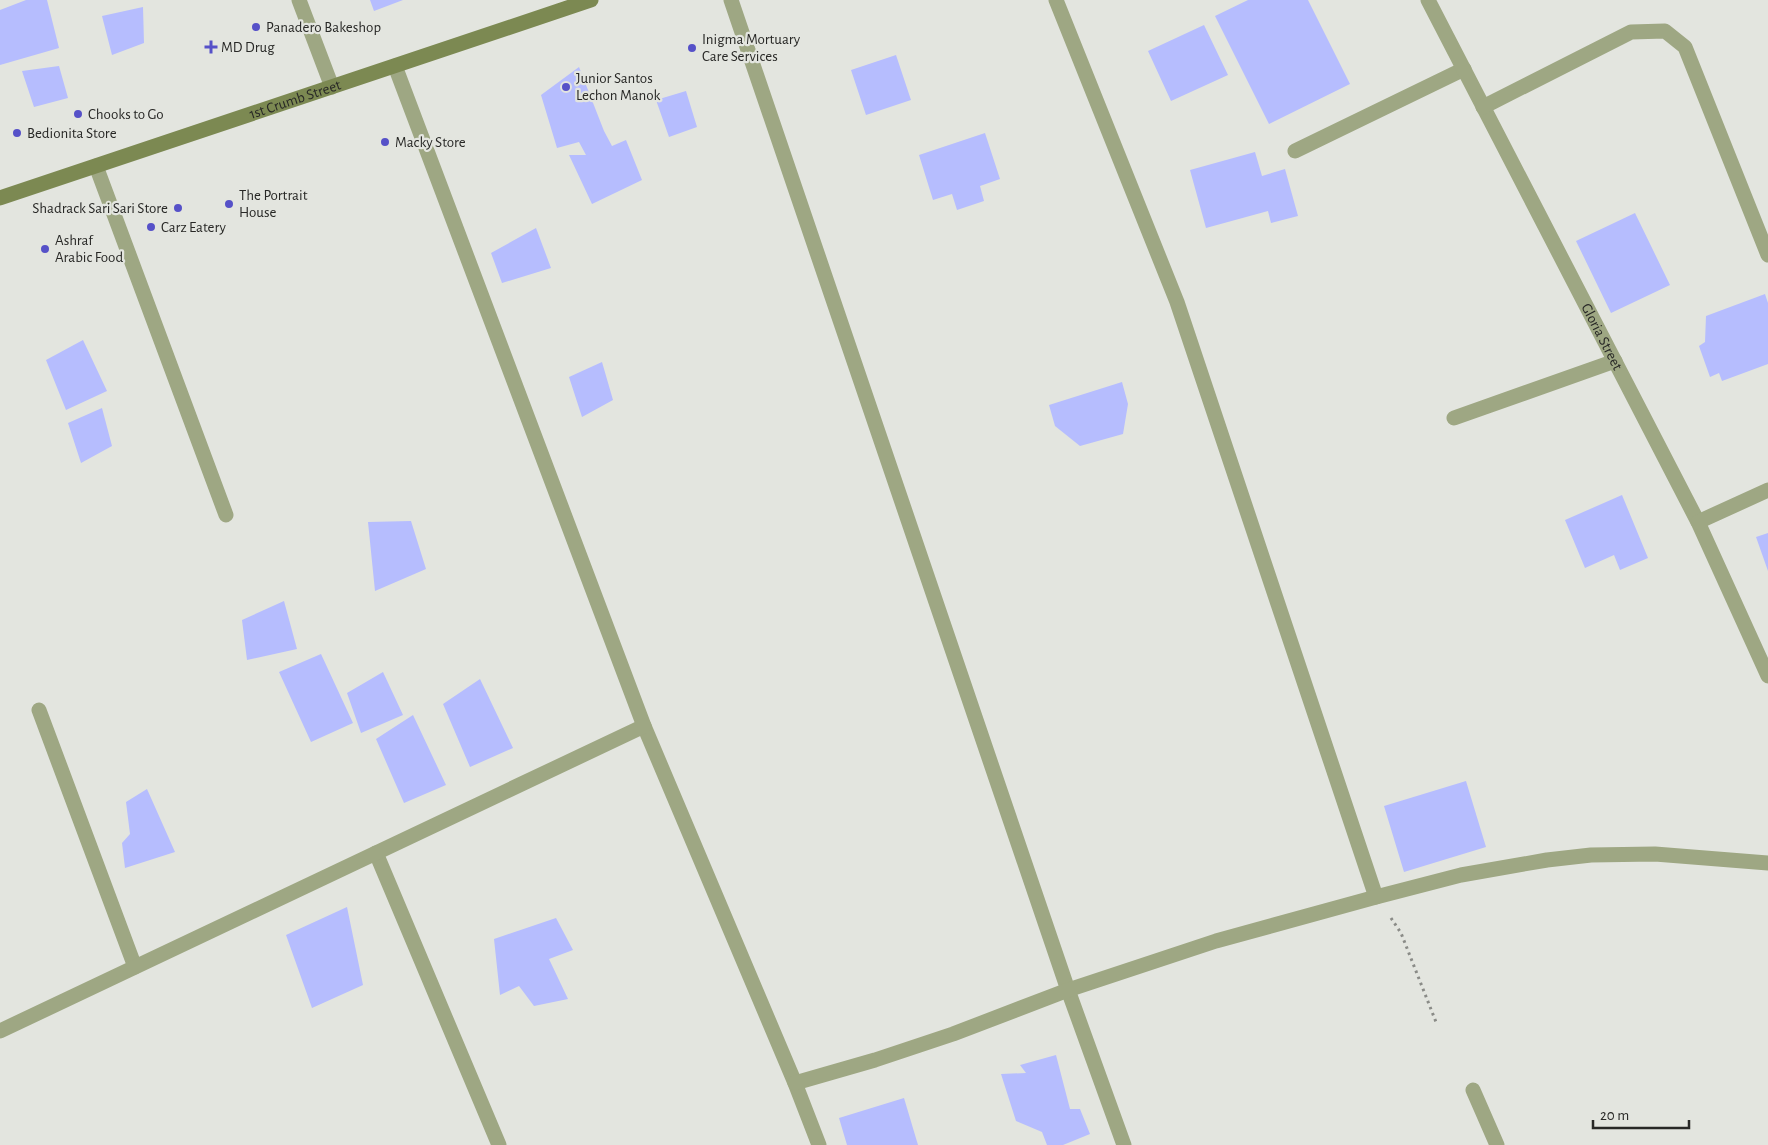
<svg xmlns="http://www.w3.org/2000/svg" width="1768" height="1145" viewBox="0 0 1768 1145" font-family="'Alegreya Sans',sans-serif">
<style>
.building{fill:#b6bdfe}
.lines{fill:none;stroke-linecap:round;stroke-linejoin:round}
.path{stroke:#8a8b87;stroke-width:3;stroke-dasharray:2.5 4;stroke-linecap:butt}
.lane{stroke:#9ea783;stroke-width:15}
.street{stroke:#9ea783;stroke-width:15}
.secondary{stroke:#7c8952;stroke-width:15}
.poi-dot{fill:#5651c8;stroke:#e3e5df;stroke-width:2}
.labels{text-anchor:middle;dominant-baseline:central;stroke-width:4.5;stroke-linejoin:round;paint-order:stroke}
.poi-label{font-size:15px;fill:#282826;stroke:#e3e5df;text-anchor:start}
.street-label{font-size:15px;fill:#282826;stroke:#e3e5df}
</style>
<rect width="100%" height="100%" fill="#e3e5df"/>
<path class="building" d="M26,0H47L59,48L0,65V10Z
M370,0H403L374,11Z
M1248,0H1308L1350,84L1269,124L1215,16Z
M143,7L144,43L112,55L102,16Z
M1204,25L1228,75L1171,101L1148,51Z
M896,55L911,100L866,115L851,70Z
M59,66L68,98L34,107L22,71Z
M579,67L604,131L612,146L626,140L642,180L592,204L569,155H586L579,142L557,148L541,95Z
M686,91L697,127L669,137L656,100Z
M985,133L1000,179L980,186L984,201L957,210L952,194L933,200L919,155Z
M1255,152L1262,176L1285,169L1298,216L1271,223L1268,211L1206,228L1190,170Z
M1635,213L1670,285L1611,313L1576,241Z
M536,228L551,268L502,283L491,253Z
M1765,294L1768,303V364L1722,381L1719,373L1710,377L1699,346L1705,342L1706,316Z
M83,340L107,391L66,410L46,360Z
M602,362L613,400L582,417L569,377Z
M1122,382L1128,404L1123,434L1080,446L1055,426L1049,405Z
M102,408L112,446L81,463L68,423Z
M1622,495L1648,558L1620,570L1614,555L1585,568L1565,520Z
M411,521L426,569L375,591L368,522Z
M1768,533V571L1756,537Z
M284,601L297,649L247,660L242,620Z
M321,654L353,723L311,742L279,672Z
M383,672L403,715L361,733L347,693Z
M480,679L513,748L470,767L443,704Z
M413,715L446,785L404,803L376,739Z
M1466,781L1486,847L1404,872L1384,806Z
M147,789L175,852L125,868L122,843L130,834L126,802Z
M347,907L363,985L312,1008L286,935Z
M556,918L573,950L549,959L568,999L534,1006L519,986L500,995L494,939Z
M1056,1055L1070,1109H1080L1090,1134L1063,1145H1047L1042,1132L1016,1121L1001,1074L1026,1073L1020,1065Z
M904,1098L918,1145H847L839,1118Z"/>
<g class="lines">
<path class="path" d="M1391,918L1401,933L1436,1022"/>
<path class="lane" d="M299,0L332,87
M1295,151L1464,69"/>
<g class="street">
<path d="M731,0L1068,990L1124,1145"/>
<path d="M1056,0L1177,302L1376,897"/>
<path id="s1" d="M1428,0L1698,522L1768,676"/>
<path d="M395,66L644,726L795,1083L819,1145"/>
<path d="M1483,107L1631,32L1665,31L1685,47L1768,255"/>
<path d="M96,166L226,515"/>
<path d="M1454,418L1615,361"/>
<path d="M1698,522L1768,490"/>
<path d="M39,710L135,967"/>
<path d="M376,853L499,1145"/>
<path d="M0,1031L644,726"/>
<path d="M795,1083L875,1060L953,1034L1068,990L1216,941L1376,897L1461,875L1547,860L1591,855L1655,854L1768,863"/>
<path d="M1473,1090L1497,1145"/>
</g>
<path class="secondary" id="s2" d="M0,198L591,0"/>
</g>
<g class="poi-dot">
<circle cx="256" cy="27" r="5"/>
<path d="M208.5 39.5h5v5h5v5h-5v5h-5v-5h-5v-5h5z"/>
<circle cx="692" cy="48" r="5"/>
<circle cx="566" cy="87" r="5"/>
<circle cx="78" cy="114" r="5"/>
<circle cx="17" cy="133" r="5"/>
<circle cx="385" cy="142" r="5"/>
<circle cx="229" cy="204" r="5"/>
<circle cx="178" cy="208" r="5"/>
<circle cx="151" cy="227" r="5"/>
<circle cx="45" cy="249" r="5"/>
</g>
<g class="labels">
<g class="poi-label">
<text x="266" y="27">Panadero Bakeshop</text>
<text x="702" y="39">Inigma Mortuary<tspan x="702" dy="17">Care Services</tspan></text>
<text x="221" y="47">MD Drug</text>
<text x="576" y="78">Junior Santos<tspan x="576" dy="17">Lechon Manok</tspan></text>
<text x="88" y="114">Chooks to Go</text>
<text x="27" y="133">Bedionita Store</text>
<text x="395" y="142">Macky Store</text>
<text x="239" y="195">The Portrait<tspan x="239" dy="17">House</tspan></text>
<text x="168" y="208" text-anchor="end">Shadrack Sari Sari Store</text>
<text x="161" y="227">Carz Eatery</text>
<text x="55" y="240">Ashraf<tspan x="55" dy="17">Arabic Food</tspan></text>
</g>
<g class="street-label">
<text stroke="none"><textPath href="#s2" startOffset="311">1st Crumb Street</textPath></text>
<text stroke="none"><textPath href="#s1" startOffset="379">Gloria Street</textPath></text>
</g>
</g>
<path d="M1593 1120v8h96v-8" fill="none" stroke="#282826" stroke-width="2.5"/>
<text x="1600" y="1120" font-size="15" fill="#282826" stroke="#e3e5df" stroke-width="4" paint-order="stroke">20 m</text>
</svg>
